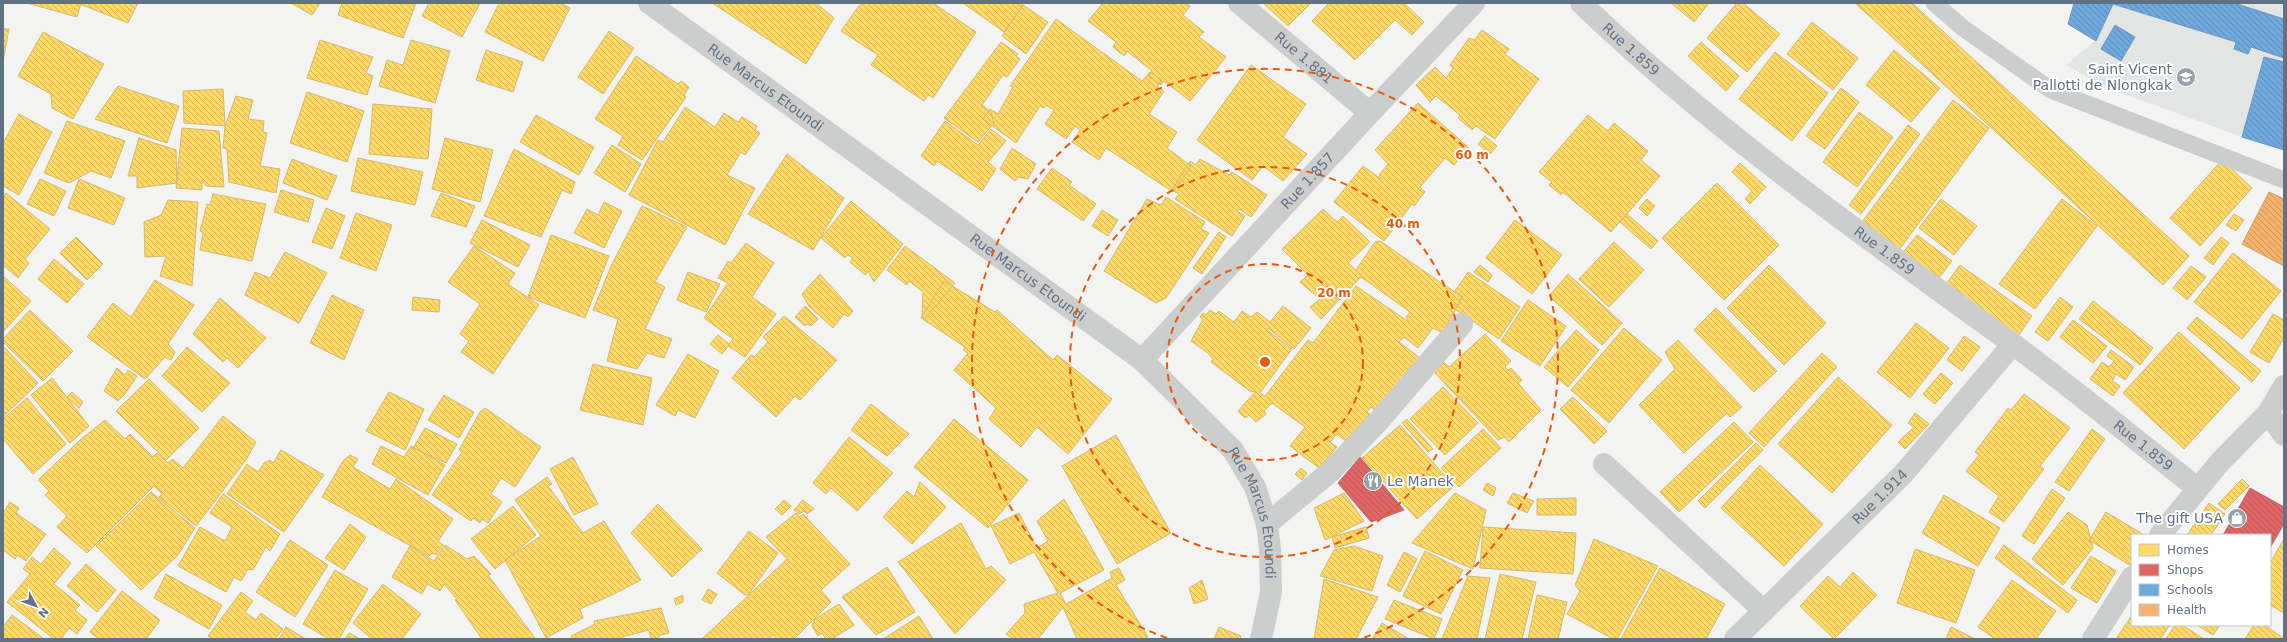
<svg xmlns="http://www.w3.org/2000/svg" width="2287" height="642" viewBox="0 0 2287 642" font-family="'DejaVu Sans',sans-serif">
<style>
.built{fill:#e3e5e4}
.homes{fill:url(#homes-back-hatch);stroke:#d0ba6f}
.shops{fill:url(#shops-back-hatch);stroke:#ba6a6f}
.schools{fill:url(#schools-back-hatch);stroke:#6b98c2}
.health{fill:url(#health-back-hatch);stroke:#c99f72}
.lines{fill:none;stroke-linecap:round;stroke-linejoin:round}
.service{stroke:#cccece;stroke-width:17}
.minor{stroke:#cccece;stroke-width:22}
.tertiary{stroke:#cccece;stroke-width:22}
.ring{fill:none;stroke:#e8590c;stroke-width:2;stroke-dasharray:7 5}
.labels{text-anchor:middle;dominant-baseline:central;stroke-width:4;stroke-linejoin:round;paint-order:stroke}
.street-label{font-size:14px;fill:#617284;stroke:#fff}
.poi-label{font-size:14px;fill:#617284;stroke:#fff;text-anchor:end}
.centre{fill:#e8590c;stroke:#fff;stroke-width:2}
.ring-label{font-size:12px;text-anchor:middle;font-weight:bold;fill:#e8590c;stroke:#fff;stroke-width:4;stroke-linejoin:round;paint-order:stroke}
</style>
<defs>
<pattern id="homes-back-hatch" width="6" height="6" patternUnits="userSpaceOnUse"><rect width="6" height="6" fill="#ffd966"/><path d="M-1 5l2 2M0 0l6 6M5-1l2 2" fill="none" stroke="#d2b45a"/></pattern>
<pattern id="shops-back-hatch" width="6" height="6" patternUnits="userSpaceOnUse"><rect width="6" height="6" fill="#e06666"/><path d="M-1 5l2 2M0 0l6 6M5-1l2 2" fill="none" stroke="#b9585a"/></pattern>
<pattern id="schools-back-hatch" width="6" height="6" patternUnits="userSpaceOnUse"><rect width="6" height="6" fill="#6fa8dc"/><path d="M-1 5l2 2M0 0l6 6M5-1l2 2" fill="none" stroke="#5f8db8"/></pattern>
<pattern id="health-back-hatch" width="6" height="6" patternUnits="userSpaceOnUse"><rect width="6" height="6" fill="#f6b26b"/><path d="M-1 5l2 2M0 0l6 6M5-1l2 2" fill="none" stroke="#cb955e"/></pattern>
</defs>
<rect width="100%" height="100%" fill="#f3f4f1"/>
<path class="built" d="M2074,3H2284V150L2242,137L2108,88L2066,65L2095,41L2068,24Z"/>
<path class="homes" d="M27,3H81L77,17Z
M77,3H138L128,23Z
M291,3H320L312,15Z
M342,3H416L403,38L338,15Z
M429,3H480L462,37L422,16Z
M499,3H560L570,8L543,61L485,32Z
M712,3H816L834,18L806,64Z
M861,3H933L976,32L933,98L928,95L924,101L871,65L878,55L841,31Z
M963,3H1019L1023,5L1004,32Z
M1103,3H1170L1173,5L1175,3H1187L1190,6L1183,15L1204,32L1199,37L1226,57L1190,101L1164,81L1161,85L1148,76L1152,71L1127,51L1124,56L1113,47L1116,42L1088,21Z
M1263,3H1311L1288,26Z
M1329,3H1404L1424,22L1412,35L1395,20L1355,60L1312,21Z
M1671,3H1709L1694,22Z
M1737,3H1743L1780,34L1747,72L1707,38Z
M1855,3H1912L2189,256L2163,285Z
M1023,5L1048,22L1026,54L1002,36Z
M1056,19L1142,81L1150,72L1162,80L1157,87L1164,91L1149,114L1177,132L1167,148L1191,166L1173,192L1106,148L1099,160L1072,142L1080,130L1075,126L1066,139L1045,124L1054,110L1046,105L1044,108L1040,106L1016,143L983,119L990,109L998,114L1013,87L1010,86Z
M1812,22L1858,58L1833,90L1787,54Z
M3,29H9L3,61Z
M1482,30L1509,49L1505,54L1539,79L1495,139L1476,126L1472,130L1458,118L1460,115L1436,96L1430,102L1416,85L1435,67L1446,78L1453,68L1450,65L1469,38L1474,40Z
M609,31L634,48L603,94L578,77Z
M43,32L104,64L73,119L52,108L51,94L18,76Z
M320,40L373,57L366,73L373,76L367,95L307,78Z
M411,40L450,51L435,103L379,86L387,60L403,65Z
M1001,42L1018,54L1016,56L1020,59L1007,77L1003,75L982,105L991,112L994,123L978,142L944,118Z
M1701,42L1739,76L1726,91L1688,56Z
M486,50L523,62L513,92L476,80Z
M1894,50L1940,88L1911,122L1866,85Z
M1775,52L1828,93L1792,141L1739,99Z
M636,56L678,84L681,81L689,87L684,95L686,97L642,160L618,145L623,136L595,119Z
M1251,65L1306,104L1283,137L1307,154L1283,181L1263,166L1252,180L1197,140Z
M118,86L179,106L167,143L95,119Z
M1841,88L1859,102L1825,149L1806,136Z
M223,89L225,126L184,123L183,91Z
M307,92L364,111L347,162L290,143Z
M236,96L253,100L248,119L264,121L263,132L267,133L260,166L280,169L276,193L229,182L227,149L223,148L225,126Z
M1953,100L1989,128L1899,250L1862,222Z
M1418,103L1469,148L1454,165L1445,158L1420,187L1425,192L1414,206L1412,204L1384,241L1334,202L1363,166L1381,179L1379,175L1388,164L1375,150Z
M373,104L432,109L428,159L369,154Z
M685,107L715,127L724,113L738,122L742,117L757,126L755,130L760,133L745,155L741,152L727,175L755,188L725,245L629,195L658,140L663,142Z
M1859,112L1893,137L1857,187L1823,162Z
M19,114L52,132L19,195L3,186V143Z
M536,115L594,147L579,175L520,142Z
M1588,115L1608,131L1614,123L1648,151L1641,160L1660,176L1611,232L1563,192L1561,195L1549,185L1552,182L1539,172Z
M67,121L125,141L111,178L91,171L69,183L44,173Z
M945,121L978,145L991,129L1006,141L988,162L996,169L982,191L937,161L934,166L921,156Z
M1908,125L1920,134L1861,214L1849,205Z
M182,128L219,131L224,187L206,186L202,180V190L176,188Z
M1485,136L1497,146L1490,154L1478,144Z
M139,138L176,150L177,183L137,188V176H128Z
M445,138L493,150L480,202L432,189Z
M612,145L641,164L625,192L594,173Z
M1012,148L1036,164L1028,179L1018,177L1015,181L1000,169Z
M514,149L575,182L571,194L562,190L541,237L484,216Z
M787,154L844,198L813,250L748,214Z
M358,158L423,172L415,205L351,191Z
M292,159L337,176L327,200L283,183Z
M1200,159L1229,175L1232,172L1267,195L1251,217L1239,209L1237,211L1245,216L1232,236L1175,199L1179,194L1172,190L1190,161L1196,165Z
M2222,160L2252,188L2200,246L2170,218Z
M1740,163L1766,187L1750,204L1745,199L1752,191L1732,172Z
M1052,168L1072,182L1069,185L1096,204L1083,221L1037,189Z
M40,179L66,191L54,216L27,204Z
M79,179L125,198L114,225L68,208Z
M1717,183L1779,245L1724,300L1662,238Z
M281,190L314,200L308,222L274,212Z
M6,193L50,229L25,259L29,263L18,278L3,265V258L5,255L3,253V197Z
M441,193L475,206L466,227L431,216Z
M213,194L266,204L252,261L200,250L203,233L200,231L207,204L210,205Z
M1166,197L1205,222L1201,229L1209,233L1166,298L1156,303L1104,271L1147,199L1161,205Z
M1647,199L1655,206L1647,216L1639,208Z
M1941,199L1977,226L1954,255L1919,228Z
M2062,199L2097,226L2035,309L1999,284Z
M168,200L198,202L192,286L160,276L166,256L145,257L144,222L161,215Z
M851,201L903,244L874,282L868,271L865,275L850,262L853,258L848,255L845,258L821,238Z
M604,202L622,211L604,248L574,233L587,209L598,215Z
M642,206L687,227L655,282L665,287L645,329L672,339L664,358L647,353L637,369L607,361L618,319L593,310L612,264Z
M326,208L345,216L332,249L312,242Z
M1323,209L1337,222L1343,216L1370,242L1348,263L1356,270L1375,242L1380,241L1462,297L1443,333L1433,328L1418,348L1404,337L1399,342L1424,361L1416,369L1412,365L1376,412L1371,407L1367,412L1370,414L1345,441L1337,434L1330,442L1337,447L1319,468L1290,446L1305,427L1272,403L1264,411L1266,414L1256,422L1249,415L1245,418L1238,411L1256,391L1251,392L1211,362L1213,359L1209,354L1191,341L1203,319L1200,317L1203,313L1206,315L1210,310L1216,314L1219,311L1234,322L1242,311L1251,317L1257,312L1270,322L1283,306L1311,328L1294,349L1268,328L1267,330L1292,349L1260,393L1265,396L1308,340L1313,343L1356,286L1409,322L1406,317L1410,312L1361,277L1321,319L1310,307L1320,299L1300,282L1308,275L1282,249Z
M1102,210L1118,220L1108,236L1092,226Z
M356,213L392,225L376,271L340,258Z
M1627,214L1658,241L1651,249L1620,222Z
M2234,214L2244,220L2236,231L2226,225Z
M482,220L530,245L518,267L470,243Z
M1515,220L1562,255L1532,294L1486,258Z
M1219,232L1226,237L1202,274L1193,268Z
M551,235L609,256L585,318L528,297Z
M1917,235L1952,261L1936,282L1901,255Z
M76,237L103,264L87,280L60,253Z
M2221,237L2229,243L2213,265L2204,258Z
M1614,242L1644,270L1609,307L1579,279Z
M746,243L774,263L752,297L776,314L745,357L728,346L722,354L710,344L718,335L729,344L733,339L704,318L728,283L718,278L728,261L731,263Z
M474,246L515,273L508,284L539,305L493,374L461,352L469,341L460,334L480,304L448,282Z
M905,246L955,283L925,319L922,317L923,292L909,281L907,285L887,270Z
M285,252L327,273L299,323L245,295L255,272L270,278Z
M2233,253L2281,291L2242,339L2194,302Z
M54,259L84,284L67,303L38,279Z
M1480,265L1492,275L1488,282L1474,272Z
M1769,265L1826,323L1784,365L1727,308Z
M1960,265L2032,316L2014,342L1942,290Z
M2191,266L2206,277L2187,300L2173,288Z
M688,272L720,284L706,312L677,300Z
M1468,272L1520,307L1499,339L1455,309L1463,297L1455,291Z
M820,274L853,311L848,317L844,314L833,328L809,306L802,294Z
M1568,274L1622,323L1602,345L1549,296Z
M3,276L31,301L3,332Z
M155,280L194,305L168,344L175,352L171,360L165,357L145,379L87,337L113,303L131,317Z
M944,281L995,312L997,310L1053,360L1057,355L1112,399L1068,454L1037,427L1021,447L989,419L996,408L954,370L968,353L963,350L965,347L921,318Z
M332,295L364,310L344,360L310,343Z
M413,297L440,300L439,312L412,310Z
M2060,297L2073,307L2048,341L2035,332Z
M220,298L266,338L238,368L227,358L223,362L193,334Z
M1528,300L1566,326L1540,366L1501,341Z
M2093,301L2153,348L2140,365L2079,319Z
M805,306L818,319L811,326L807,324L805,326L795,317Z
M1716,308L1777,371L1754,392L1694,330Z
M30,310L73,351L43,381L3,342V339Z
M2273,314L2284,320V338L2269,363L2250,352Z
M784,316L837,360L800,400L795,396L776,417L732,378L751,355L754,357L768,342L763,337Z
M2197,317L2261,371L2252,382L2187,328Z
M2073,320L2107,346L2093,363L2060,337Z
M1916,323L1949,348L1910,398L1877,372Z
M1624,328L1662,360L1609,423L1571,390Z
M1576,330L1599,350L1568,387L1544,367Z
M2179,332L2240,388L2184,449L2123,393Z
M1485,334L1511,361L1505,367L1508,370L1511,368L1522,380L1518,383L1541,410L1509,442L1505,437L1498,440L1435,373L1444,362L1449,367Z
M1964,336L1980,347L1962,371L1947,360Z
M1678,340L1742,407L1730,417L1727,413L1684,453L1639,405L1675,369L1665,352Z
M3,346L38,383L3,417Z
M187,347L230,383L202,412L162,376Z
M2111,350L2134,367L2125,380L2116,374L2112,381L2120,386L2113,396L2090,379L2102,362L2109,367L2114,361L2107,356Z
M1822,353L1837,367L1764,447L1749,433Z
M688,354L719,371L695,418L678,410L675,416L656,405Z
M593,364L652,378L643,425L580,410Z
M117,368L125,375L128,370L137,376L125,394L118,401L104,391Z
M1941,373L1953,383L1935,404L1923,394Z
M1838,377L1892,425L1832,493L1778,444Z
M52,378L89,426L70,443L31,395Z
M149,379L199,428L166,460L116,411Z
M1443,387L1478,423L1445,455L1410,419Z
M72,392L83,402L79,408L67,397Z
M389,392L424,409L405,450L366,431Z
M2024,394L2070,428L2040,466L2044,469L2004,522L1989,512L1999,496L1966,471L1979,455L1975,452L2008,408L2011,410Z
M444,395L474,412L459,438L428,420Z
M1573,397L1607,431L1594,444L1560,409Z
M27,398L66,444L33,474L3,439V419Z
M871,404L909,434L887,456L851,430Z
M485,408L541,447L515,487L501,478L491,494L502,502L488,523L482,519L480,523L473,518L471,521L432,495L462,452L459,450L480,412Z
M1915,413L1929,424L1905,449L1898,442L1914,427L1908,423Z
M223,416L256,442L246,460L196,526L159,497L162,494L154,486L87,553L57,527L67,516L45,495L49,491L38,480L80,440L105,420L125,439L130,434L153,457L157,453L168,463L173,459L183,468Z
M954,419L1028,480L988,528L914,467Z
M1407,419L1433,449L1428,452L1402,423Z
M1734,422L1753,442L1679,512L1660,492Z
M1400,425L1454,486L1417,519L1362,458Z
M425,428L457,444L446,463L413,448Z
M1483,429L1501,448L1459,487L1441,468Z
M2092,429L2105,439L2069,491L2055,482Z
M1116,435L1171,533L1117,564L1062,466Z
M849,437L893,473L857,511L831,488L826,494L813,483Z
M1756,443L1763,450L1705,508L1698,501Z
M381,446L404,457L411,446L445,465L428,495L372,464Z
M281,450L324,475L284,532L227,494L247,464L258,472L264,463L270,460L273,463Z
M350,455L358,459L353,467L390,489L396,479L453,519L438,541L443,545L436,555L432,553L429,556L322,497L343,461Z
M573,457L598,504L574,515L550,469Z
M1760,465L1823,524L1784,566L1721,508Z
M1301,468L1307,473L1302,480L1295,474Z
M547,477L552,484L548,486L583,533L604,521L641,580L612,595L580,609L583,618L546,638L505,560L541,536L515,500Z
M2242,479L2249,486L2225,510L2218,504Z
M920,482L946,507L912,544L883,517L907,491L914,497Z
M1487,483L1496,488L1493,496L1483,490Z
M2052,489L2065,498L2034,544L2022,536Z
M151,492L195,528L178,555L141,590L96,546Z
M1344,493L1364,521L1325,540L1314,508Z
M1455,493L1486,510L1473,569L1412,543Z
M1513,493L1534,501L1527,513L1507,503Z
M223,494L280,534L270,551L266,547L253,570L248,569L241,581L234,577L226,592L178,566L200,527L225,541L232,527L210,513Z
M1944,495L2000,528L1978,566L1922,533Z
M1576,498V515H1537V499Z
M1064,499L1104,570L1060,593L1066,604L1112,578L1110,572L1119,568L1125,580L1116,585L1148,637L1144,639H1077L1063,607L1038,639H1013L1006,634L1025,613L1024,604L1058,593L1034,552L1010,564L991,526L1019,513L1037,548L1048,541L1037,521Z
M784,500L791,506L782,515L775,509Z
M803,500L814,509L807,514L804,511L799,514L794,510Z
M10,502L19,508L16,513L46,534L26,561L17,555L15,559L3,550V513Z
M2209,503L2225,514L2211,535H2187Z
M658,504L702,549L672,577L631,533Z
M513,506L536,535L495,569L471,539Z
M2068,512L2087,525L2093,548L2063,585L2032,559Z
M2106,512L2144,535H2132L2131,566L2089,540Z
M796,513L799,517L803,514L850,564L821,590L831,602L794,639H777L773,635L769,639H702L787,559L766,537Z
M961,523L986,569L991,566L1006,580L955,634L898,562Z
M350,524L366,537L344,570L325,558Z
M1366,527L1369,538L1335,548L1332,537Z
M1483,527L1576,533L1573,574L1480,568Z
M749,531L778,553L749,594L745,595L717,573Z
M1594,539L1658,566L1617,639H1613L1567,614L1580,591L1575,585Z
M2284,539V613L2270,605V563Z
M290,540L328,565L295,617L256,592Z
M445,545L467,559L474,556L491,574L488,575L535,638L482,639L455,600L457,599L444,584L440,591L427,584L422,594L392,577L410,546L434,561Z
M2004,545L2077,600L2068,613L1995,558Z
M1354,546L1383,556L1372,591L1320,576L1334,550Z
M54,548L71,563L54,584L80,605L75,610L87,620L77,634L69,628L61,639H54L7,602L30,574L23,569L32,557L41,564Z
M1915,549L1975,570L1956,623L1897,603Z
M1425,551L1463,570L1441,614L1403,596Z
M1404,552L1417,559L1400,592L1387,585Z
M2091,556L2116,571L2097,603L2071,588Z
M86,564L116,590L97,612L67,586Z
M887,567L915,612L876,635L842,597Z
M1660,568L1725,604L1706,639H1621Z
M335,570L368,589L339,639H329L303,624Z
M1853,572L1877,595L1834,639L1800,606L1828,576L1840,587Z
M166,574L222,605L209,629L154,598Z
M1500,574L1536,582L1522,639H1485Z
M1468,576L1490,578L1477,639H1442Z
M1324,579L1378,597L1356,639H1314Z
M1202,580L1208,599L1194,604L1189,588Z
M2012,580L2056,611L2036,639H1995L1978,627Z
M383,584L421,614L402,639H372L353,623Z
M708,589L717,594L711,604L702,600Z
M122,591L160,620L146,639H99L90,632Z
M241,592L253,601L245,612L256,620L261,613L283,629L275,639H212L208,636Z
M683,595V602L676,605L674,599Z
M1537,595L1567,602L1558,639H1528Z
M1394,600L1442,619L1434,639L1385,619Z
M839,604L854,625L832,639H826L822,633L818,636L812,626L815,619Z
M661,608L669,633L661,635L656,639H651L649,630L622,637L623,639H572L571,636L595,624L594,621Z
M12,615L44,639H3V627Z
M2132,615V625H2170L2160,639H2116Z
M919,616L933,639H886L885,638Z
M1382,623L1409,639H1372Z
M2175,625H2182L2204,639H2166Z
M2197,625H2220L2213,635Z
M2254,625H2265L2284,639H2245Z
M286,627L306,639H279Z
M1219,627L1241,636L1240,639H1214Z
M1951,627L1975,639H1946Z
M349,633L360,639H345Z"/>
<path class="shops" d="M1360,457L1404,510L1371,522L1338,483Z
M2250,488L2284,507V524L2270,548V535H2223Z"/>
<path class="schools" d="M2074,3H2234L2284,19V58L2251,47L2248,54L2234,49L2236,42L2113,4L2096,41L2068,24Z
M2115,25L2135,37L2121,61L2101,49Z
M2264,57L2284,62V150L2242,137Z"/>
<path class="health" d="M2269,192L2284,199V266L2242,244Z"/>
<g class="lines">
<path class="service" d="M1934,3L1963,28L2051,90L2284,180"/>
<g class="minor">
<path id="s1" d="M1239,3L1370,113"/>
<path id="s2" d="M1581,3C1713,130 1863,235 2010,342C2074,389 2135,439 2197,488"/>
<path id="s3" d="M1142,360L1370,113L1474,3"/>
<path d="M1604,464L1764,611"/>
<path d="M1267,524L1330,472L1376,424L1462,324"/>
<path id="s4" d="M1735,639L1904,473L2013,344"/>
</g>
<g class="tertiary">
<path id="s5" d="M649,3L1142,360L1233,450L1255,487L1267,524L1270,549L1271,592L1261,639"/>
<path d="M2268,413L2284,435"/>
<path d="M2160,535L2220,462L2268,413L2284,386"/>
<path d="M2093,639L2132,577"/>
</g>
</g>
<g class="ring">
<circle cx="1265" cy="362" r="98"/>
<circle cx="1265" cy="362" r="195"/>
<path d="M1167 638A293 293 0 1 1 1363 638"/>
</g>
<defs>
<symbol id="school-disc" viewBox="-11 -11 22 22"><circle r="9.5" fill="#94a0aa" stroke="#fff"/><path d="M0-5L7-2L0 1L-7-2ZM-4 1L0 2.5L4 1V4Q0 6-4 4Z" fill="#fff"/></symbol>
<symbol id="restaurant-disc" viewBox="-11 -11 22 22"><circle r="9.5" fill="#94a0aa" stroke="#fff"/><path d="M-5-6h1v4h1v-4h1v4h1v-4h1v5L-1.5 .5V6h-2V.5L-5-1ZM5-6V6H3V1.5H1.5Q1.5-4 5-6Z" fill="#fff"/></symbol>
<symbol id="shop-disc" viewBox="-11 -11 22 22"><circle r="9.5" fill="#94a0aa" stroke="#fff"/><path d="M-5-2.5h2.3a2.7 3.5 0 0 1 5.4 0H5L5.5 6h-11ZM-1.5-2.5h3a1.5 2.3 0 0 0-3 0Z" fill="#fff"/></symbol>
</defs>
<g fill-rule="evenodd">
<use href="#school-disc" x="2175" y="66" width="22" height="22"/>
<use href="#restaurant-disc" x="1362" y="470" width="22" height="22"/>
<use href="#shop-disc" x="2226" y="507" width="22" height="22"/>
</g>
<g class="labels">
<g class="street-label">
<text stroke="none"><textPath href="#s2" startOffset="68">Rue 1.859</textPath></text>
<text stroke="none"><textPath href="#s1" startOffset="85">Rue 1.881</textPath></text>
<text stroke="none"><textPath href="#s5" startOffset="144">Rue Marcus Etoundi</textPath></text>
<text stroke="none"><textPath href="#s3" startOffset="244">Rue 1.857</textPath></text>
<text stroke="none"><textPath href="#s2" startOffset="392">Rue 1.859</textPath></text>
<text stroke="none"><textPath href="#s5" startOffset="468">Rue Marcus Etoundi</textPath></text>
<text stroke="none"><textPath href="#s2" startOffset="716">Rue 1.859</textPath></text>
<text stroke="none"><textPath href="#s4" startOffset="203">Rue 1.914</textPath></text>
<text stroke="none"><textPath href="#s5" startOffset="804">Rue Marcus Etoundi</textPath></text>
</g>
<g class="poi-label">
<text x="2172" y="69">Saint Vicent<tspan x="2172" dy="16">Pallotti de Nlongkak</tspan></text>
<text x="1387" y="481" text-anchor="start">Le Manek</text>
<text x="2223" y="518">The gift USA</text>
</g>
</g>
<circle cx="1265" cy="362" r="6" class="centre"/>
<g class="ring-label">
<text x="1472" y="159">60 m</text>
<text x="1403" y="228">40 m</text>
<text x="1334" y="297">20 m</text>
</g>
<rect width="2287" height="642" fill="none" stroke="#617284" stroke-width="8"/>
<rect x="2131" y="534" width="140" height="92" fill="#ffffff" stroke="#c0c7ce"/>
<rect x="2139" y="544" width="20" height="12" fill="#ffd966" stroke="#c0c7ce"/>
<text x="2167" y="554" font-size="12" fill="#617284">Homes</text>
<rect x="2139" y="564" width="20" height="12" fill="#e06666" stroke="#c0c7ce"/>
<text x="2167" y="574" font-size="12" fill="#617284">Shops</text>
<rect x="2139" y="584" width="20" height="12" fill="#6fa8dc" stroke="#c0c7ce"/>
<text x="2167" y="594" font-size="12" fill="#617284">Schools</text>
<rect x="2139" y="604" width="20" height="12" fill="#f6b26b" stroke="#c0c7ce"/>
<text x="2167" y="614" font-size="12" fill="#617284">Health</text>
<g transform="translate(36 606) rotate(131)" stroke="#ffffff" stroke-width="3" paint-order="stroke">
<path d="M0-3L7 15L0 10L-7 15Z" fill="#617284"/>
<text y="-6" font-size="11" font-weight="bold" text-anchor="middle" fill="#617284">N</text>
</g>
</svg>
